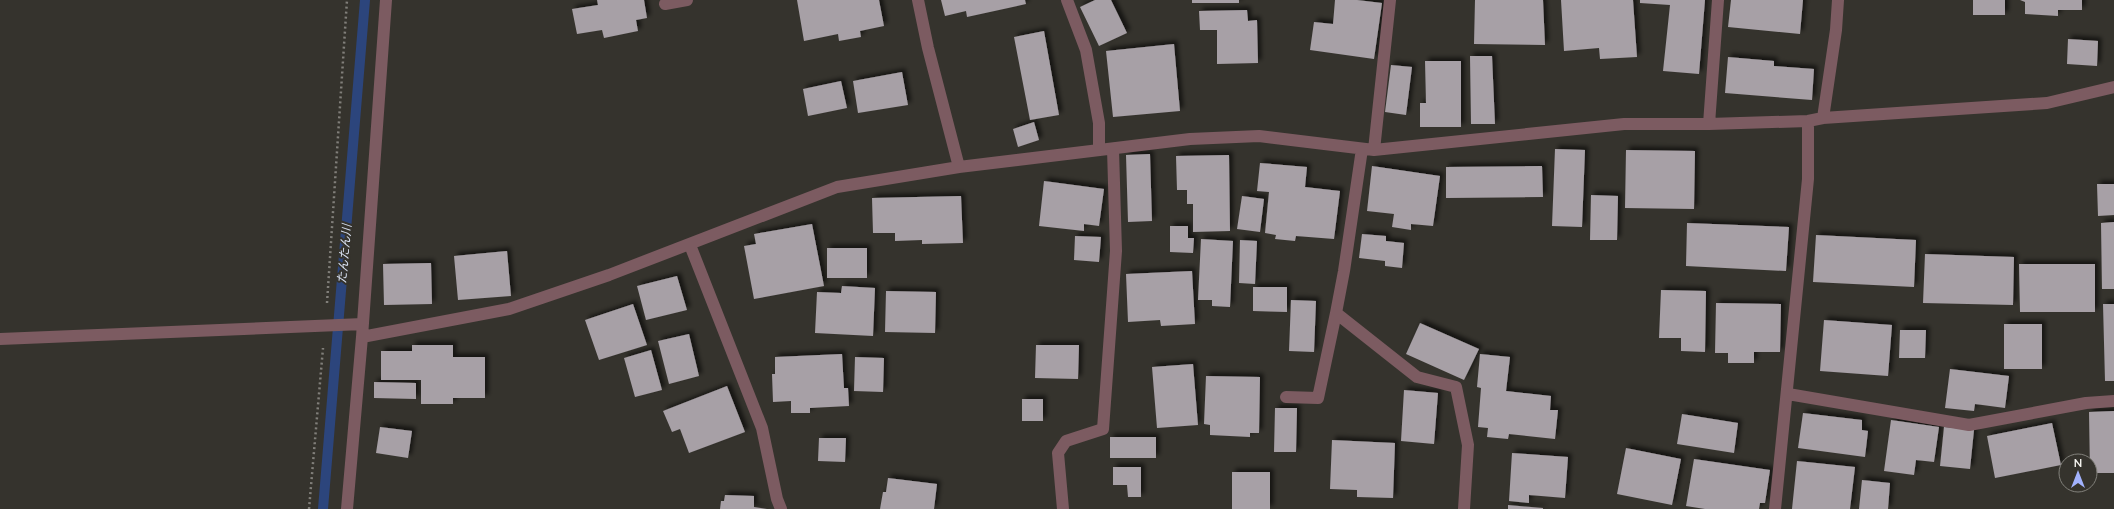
<svg xmlns="http://www.w3.org/2000/svg" width="2114" height="509" viewBox="0 0 2114 509" font-family="Lato,'Noto Sans JP',sans-serif">
<style>
.lines{fill:none;stroke-linecap:round;stroke-linejoin:round}
.stream{stroke:#2c457c;stroke-width:10}
.building{fill:#a7a0a6;filter:url(#shadow)}
.path{stroke:#817f7a;stroke-width:2.5;stroke-dasharray:2 3;stroke-linecap:butt}
.minor{stroke:#7c5b61;stroke-width:12}
.labels{text-anchor:middle;dominant-baseline:central;stroke-width:4;stroke-linejoin:round;paint-order:stroke}
.water-label{font-size:12px;font-style:italic;fill:#dae3f4;stroke:#35332d}
</style>
<defs>
<filter id="shadow"><feDropShadow dx="3.5" dy="-3.5" stdDeviation="2" flood-color="#0009"/></filter>
</defs>
<rect width="100%" height="100%" fill="#35332d"/>
<g class="lines">
<path class="stream" d="M323,509L365,0"/>
</g>
<path class="building" d="M597,0H644L647,18L636,20L638,31L604,38L602,30L577,34L572,9L598,5Z
M797,0H879L884,26L860,31L861,37L839,41L838,34L804,41Z
M941,0H1025L1026,4L967,17L966,11L945,16Z
M1095,0H1111L1127,33L1099,46L1080,7Z
M1192,0H1239V3H1192Z
M1335,0H1357L1382,3L1374,59L1310,50L1314,22L1333,24Z
M1475,0H1543L1545,45L1474,44Z
M1561,0H1633L1637,57L1600,59L1599,48L1564,51Z
M1640,0H1705L1699,74L1663,71L1670,5L1640,3Z
M1731,0H1803L1800,34L1728,27Z
M1973,0H2005V15H1973Z
M2020,0H2082V10H2058V16L2025,14V2Z
M1247,10L1248,21L1257,20L1258,63L1217,64V30H1200L1199,11Z
M1044,31L1059,115L1030,120L1014,37Z
M2068,39L2098,41L2097,66L2067,64Z
M1174,44L1180,111L1113,117L1106,51Z
M1470,56H1492L1495,124H1471Z
M1728,57L1774,61V66L1814,69L1812,100L1725,93Z
M1425,61H1461V127H1420V103H1426Z
M1391,65L1412,67L1406,115L1385,112Z
M902,72L908,105L858,113L853,81Z
M841,81L847,108L808,116L803,89Z
M1034,122L1039,140L1018,147L1013,129Z
M1555,149L1585,150L1582,227L1552,226Z
M1626,150L1695,151L1694,209L1625,208Z
M1150,154L1152,221L1128,222L1126,155Z
M1229,155L1230,231L1193,232V204H1187V190H1177L1176,156Z
M1260,163L1307,167L1305,187L1340,191L1334,239L1296,236L1295,241L1275,239L1276,235L1265,233L1269,192L1257,191Z
M1372,166L1440,176L1433,226L1411,224V230L1392,227L1394,214L1367,211Z
M1542,166L1543,197L1446,198V167Z
M1044,181L1104,189L1099,226L1084,224V231L1039,226Z
M2097,184H2114V215L2098,216Z
M1591,195L1618,196L1617,240H1590Z
M961,196L963,243L922,244V240L895,241V233H873L872,198Z
M1242,196L1264,199L1260,232L1237,229Z
M2114,222V289H2102L2101,223Z
M1687,223L1789,227L1786,271L1686,266Z
M812,224L824,286L754,299L744,246L756,244L754,234Z
M1170,226H1188V238H1194L1193,253L1170,252Z
M1362,234L1386,236V241L1404,243L1402,268L1385,266V261L1359,258Z
M1816,235L1916,240L1914,287L1813,282Z
M1075,236L1101,237L1099,262L1074,260Z
M1201,239L1233,241L1230,307L1212,306V300H1198Z
M1240,240L1257,241L1255,284L1239,283Z
M827,248H867V278H827Z
M507,251L511,296L458,300L454,256Z
M1925,254L2014,257L2013,305L1923,303Z
M431,263L432,304L384,305L383,264Z
M2019,264H2095V312H2020Z
M1192,271L1195,324L1161,326L1160,320L1128,322L1126,274Z
M677,276L687,310L646,320L637,286Z
M842,286L875,288L873,336L815,333L817,292L841,293Z
M1253,287H1287V312L1253,311Z
M1661,290L1706,291L1705,352L1681,351V338H1659Z
M886,291L936,292L935,333L885,332Z
M1291,300L1316,301L1314,352L1289,351Z
M1716,303L1781,304L1780,352H1754V363H1728V353H1715Z
M633,304L647,345L599,360L585,320Z
M2103,304H2114V381H2105Z
M1824,320L1892,325L1888,376L1820,371Z
M1420,323L1479,349L1464,380L1406,354Z
M2004,324H2042V369H2004Z
M1900,330H1926L1925,358H1899Z
M689,334L699,376L669,384L658,341Z
M412,345H453V357H485V398H453V404H421V380H381V351H412Z
M1036,345H1079L1078,379L1035,378Z
M651,350L662,390L635,397L624,358Z
M842,354L844,388H848L849,406L810,408V413H791V401L773,402L772,374H775V357Z
M1480,354L1510,357L1506,391L1551,396L1550,410H1558L1555,439L1509,434L1508,439L1487,437L1488,428L1478,427L1481,388L1477,387Z
M855,357L884,358L883,392L854,391Z
M1193,364L1198,425L1157,428L1152,367Z
M1950,369L2009,376L2005,408L1975,404L1974,411L1945,408Z
M1206,376L1260,377L1259,433H1250V437L1210,435V425L1204,424Z
M374,382L416,383V399L374,398Z
M727,386L745,432L689,453L680,429L672,432L663,411Z
M1404,390L1438,393L1434,444L1401,441Z
M1022,399H1043V421H1022Z
M1275,408H1297L1296,452H1274Z
M2114,411V473H2090L2089,412Z
M1803,413L1862,420V430L1868,431L1865,457L1798,448Z
M1682,414L1738,423L1734,453L1677,444Z
M1891,420L1939,427L1934,462L1916,460L1914,475L1884,471Z
M2052,423L2061,465L1995,478L1987,436Z
M380,427L412,431L408,458L376,453Z
M1944,427L1974,430L1970,469L1940,466Z
M1110,437H1156V458H1110Z
M819,438H846L845,462L818,461Z
M1332,440L1395,443L1393,498L1357,497V490L1330,489Z
M1626,448L1681,459L1672,505L1617,494Z
M1512,453L1568,457L1565,498L1529,495V503L1509,501Z
M1694,459L1770,470L1765,503H1760L1759,509H1705L1686,506Z
M1797,461L1855,467L1850,509H1792Z
M1113,467H1141V497H1128L1127,485H1113Z
M1232,472H1270V509H1232Z
M888,478L937,484L934,509H880L883,492H886Z
M1862,480L1890,483L1888,509H1859Z
M725,495L754,496V507L767,509H720L721,501H724Z
M1508,505L1543,508V509H1508Z"/>
<g class="lines">
<path class="path" d="M327,303L347,0
M309,509L323,348"/>
<path class="minor" d="M918,0L928,48L959,167
M1067,0L1086,50L1099,123V150
M665,4L687,0
M1823,118L1836,30L1838,0
M1709,124L1718,0
M1362,149L1344,271L1336,313L1417,377L1456,387L1468,445L1464,509
M1374,150L1390,0
M690,245L762,428L777,499L781,509
M362,337L509,309L609,275L837,187L959,167L1190,139L1259,136L1374,150L1624,124H1709L1808,121L1823,118L2047,103L2114,87
M0,339L363,324
M1788,394L1969,425L2086,403L2114,401
M1286,397L1318,398L1336,313
M347,509L362,337L386,0
M1063,509L1058,453L1066,441L1103,429L1116,251L1113,149
M1775,509L1808,179V121"/>
</g>
<g class="labels">
<g class="water-label">
<text transform="translate(344 254) rotate(-85)">たんたん川</text>
</g>
</g>
<g transform="translate(2078 473)"><circle r="19" fill="#35332d" stroke="#82817b"/>
<path d="M0-3L7 15L0 10L-7 15Z" fill="#a2b2fd"/>
<text y="-6" font-size="11" font-weight="bold" text-anchor="middle" fill="#f6f5f1">N</text>
</g>
</svg>
